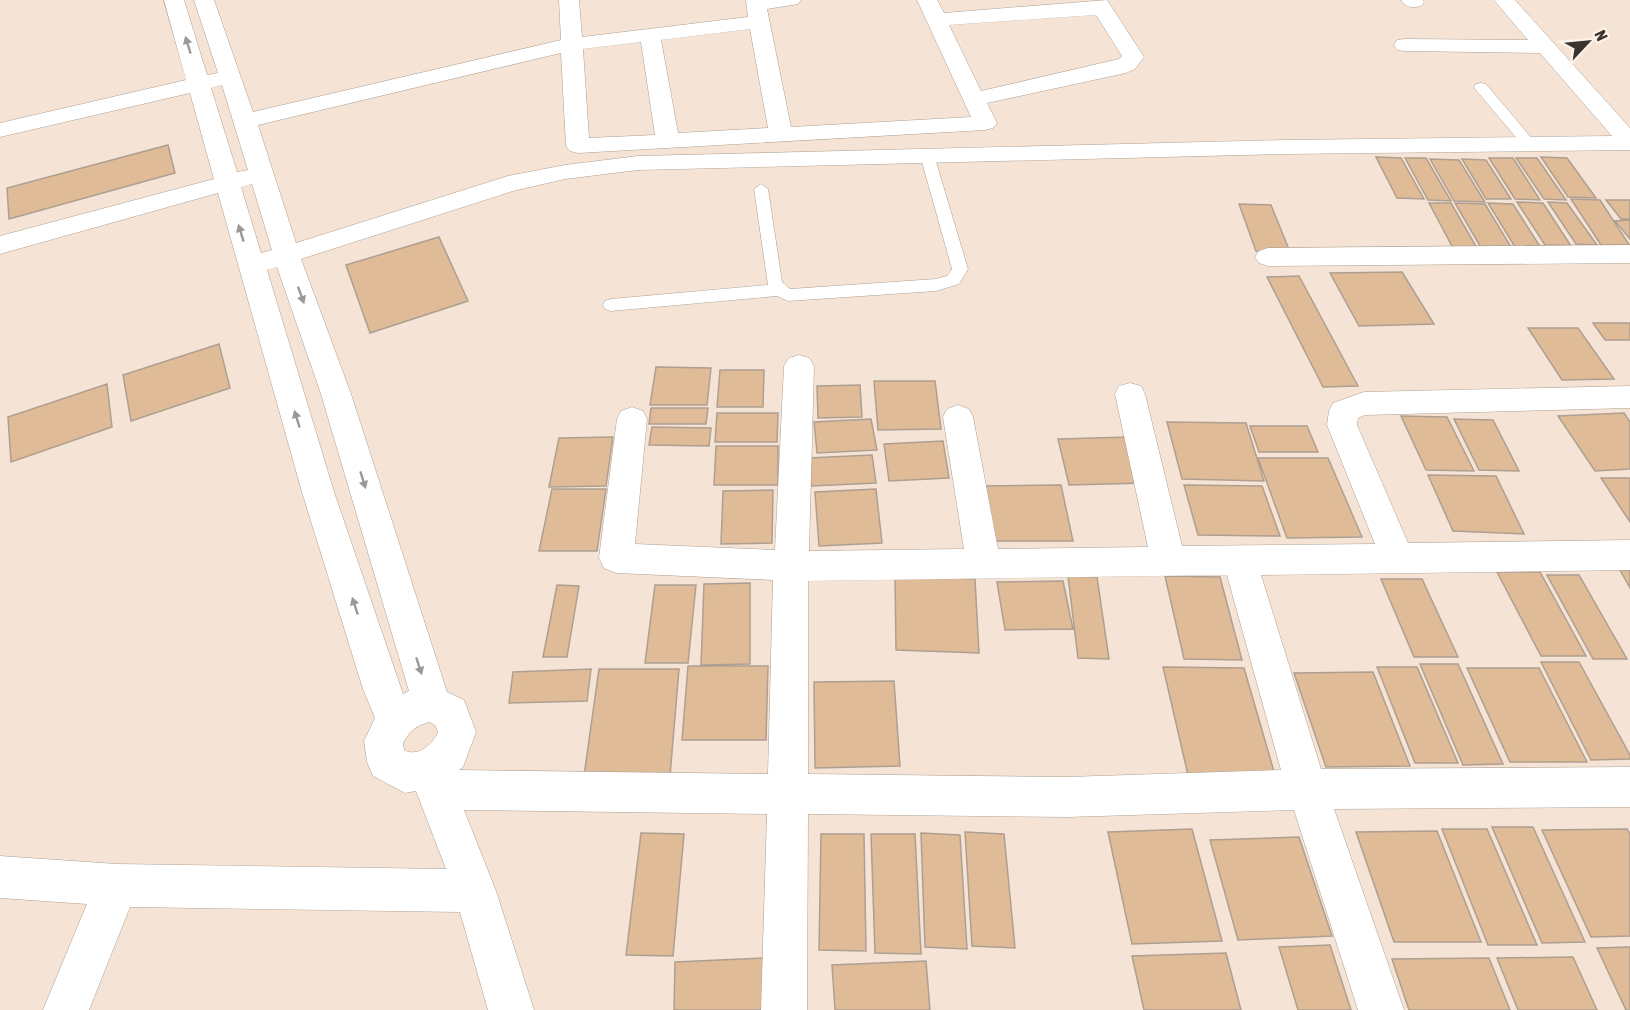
<svg xmlns="http://www.w3.org/2000/svg" width="1630" height="1010" viewBox="0 0 1630 1010" font-family="'Asap Condensed',sans-serif">
<style>
.building{fill:#dfbb98;stroke:#ae9f91;stroke-width:1.5}
.lines{fill:none;stroke-linecap:round;stroke-linejoin:round}
.service-casing{stroke:#ae9f91;stroke-width:1}
.minor-casing{stroke:#ae9f91;stroke-width:1}
.service{fill:#fff;fill-rule:evenodd}
.minor{fill:#fff;fill-rule:evenodd}
.oneway{fill:#9c9896}
</style>
<rect width="100%" height="100%" fill="#f5e4d5"/>
<path class="building" d="M168,145L175,173L9,219L7,188Z
M1376,157L1401,158L1424,199L1397,198Z
M1541,157L1567,158L1596,198L1568,197Z
M1405,158H1426L1451,201L1428,200Z
M1489,158H1513L1540,200L1515,199Z
M1516,158H1537L1566,200L1544,199Z
M1430,159L1459,160L1485,202L1454,201Z
M1462,159L1486,160L1511,199H1486Z
M1571,199L1600,200L1630,246L1601,245Z
M1606,200H1630V219H1621Z
M1517,202L1543,203L1571,246L1545,245Z
M1548,202L1567,203L1597,245L1576,244Z
M1429,203H1451L1477,248H1453Z
M1455,203L1485,204L1514,252L1483,251Z
M1488,203L1513,204L1541,248L1515,247Z
M1239,204L1271,205L1290,252L1256,251Z
M1630,220V239L1615,221Z
M439,237L468,301L370,333L346,265Z
M1402,272L1434,324L1359,326L1330,273Z
M1299,276L1358,386L1323,387L1267,277Z
M1593,323H1630V340H1605Z
M1528,328H1578L1614,379L1562,380Z
M219,344L230,388L131,421L123,375Z
M656,367L711,368L707,405H650Z
M720,370H764L763,407H717Z
M874,381H935L941,429L878,430Z
M107,384L112,427L11,462L8,417Z
M860,385L862,417L818,418L817,386Z
M651,408H708L706,424H649Z
M717,413H778L777,442H715Z
M1624,413L1630,422V469L1595,471L1558,416Z
M1401,416L1447,417L1474,471L1426,470Z
M871,419L877,450L817,453L814,422Z
M1454,419L1493,420L1519,471L1479,470Z
M1167,422L1246,423L1264,481L1182,479Z
M1250,426H1307L1318,452H1259Z
M652,427L711,428L709,446L649,445Z
M613,437L606,486L549,487L559,438Z
M1131,437L1145,483L1069,485L1058,439Z
M943,441L949,478L889,481L884,444Z
M716,446H778V485H714Z
M872,455L876,483L811,486L808,458Z
M1258,458H1328L1362,537L1287,538Z
M1428,475L1496,476L1524,534L1453,531Z
M1601,478H1630V522Z
M1061,485L1073,541H991L983,486Z
M1184,485L1262,486L1280,536L1198,535Z
M552,489H606L597,551H539Z
M876,489L882,543L819,546L815,492Z
M773,490L772,543L721,544L723,491Z
M1620,570H1630V588Z
M1497,572H1540L1586,656H1541Z
M1547,575H1579L1627,659H1593Z
M895,576L975,579L979,653L896,650Z
M1068,576L1097,577L1109,659L1078,658Z
M1165,576L1220,577L1242,660L1184,659Z
M1381,579H1422L1458,657H1414Z
M1063,581L1073,629L1005,630L997,582Z
M750,583V664L701,665L704,584Z
M557,585L579,586L567,657H543Z
M655,585H696L688,663H645Z
M1541,662H1579L1630,755V759L1591,760Z
M1420,664H1458L1503,764L1463,765Z
M688,666H768L766,740H682Z
M1163,667L1244,668L1275,775H1188Z
M1377,667H1417L1458,763H1415Z
M1467,668H1539L1587,762H1510Z
M591,669L587,701L509,703L513,672Z
M599,669H679L670,776H584Z
M1373,672L1410,766L1326,767L1294,673Z
M894,681L900,766L815,768L814,682Z
M1492,827H1533L1585,942L1542,943Z
M1192,829L1222,941L1132,944L1108,832Z
M1442,829H1487L1537,945H1488Z
M1627,829L1630,834V936L1591,937L1542,830Z
M1437,831L1481,942H1394L1356,832Z
M965,832L1004,834L1015,948L972,946Z
M641,833L684,834L673,956L626,955Z
M921,833L960,835L967,949L925,947Z
M821,834H864L866,951L819,950Z
M871,834H915L921,954L875,953Z
M1299,837L1332,936L1238,940L1210,840Z
M1330,945L1351,1010H1298L1279,947Z
M1630,947V1010H1626L1597,948Z
M1226,953L1241,1010H1144L1132,956Z
M1573,957L1597,1010H1518L1497,958Z
M766,958L767,1010H674L675,962Z
M1489,958L1510,1010H1409L1392,959Z
M926,961L930,1010H835L832,965Z"/>
<g class="lines">
<defs>
<path id="service" d="M1481,83L1486,84L1534,141L1536,144L1534,147H1524L1476,90L1474,87L1476,84Z
M927,151L934,155L968,269L959,284L936,291L788,301L777,296L611,311L605,309L603,305L605,301L611,299L768,285L754,189L761,184L768,189L782,282L790,289L936,279L947,276L952,269L920,155Z"/>
<path id="minor" d="M164,0H184L207,75L218,73L194,0H214L253,112L561,40L559,0H579L582,37L748,17L746,0H801L798,4L767,9L791,127L971,117L917,0H937L944,13L1107,0L1144,57L1135,69L1126,73L987,103L997,123L993,128L985,130L578,153L570,151L566,146L561,53L258,125L296,243L508,176L565,165L638,156L1286,140L1612,136L1540,53L1405,51L1397,50L1394,45L1397,40L1405,39L1528,40L1494,0H1515L1630,128V150L1286,154L638,170L565,179L513,191L301,259L351,394L447,692L464,700L476,732L463,767L459,770L768,774L773,580L616,573L604,568L599,558L617,419L621,411L632,407L643,411L647,419L635,544L775,550L784,366L789,358L799,355L809,358L814,366L809,551L964,549L943,417L947,409L958,405L969,409L973,417L998,549L1148,547L1115,394L1119,386L1130,383L1141,386L1145,394L1182,546L1375,544L1327,425L1329,411L1333,403L1364,392L1630,386V408L1365,415L1358,418L1357,425L1408,543L1630,540V570L1261,575L1321,769L1630,767V807L1334,809L1404,1010H1358L1294,810L1067,817L808,814L807,1010H761L767,814L464,810L496,891L534,1010H488L460,912L130,907L89,1010H43L87,904L0,898V856L117,864L446,869L416,791L405,793L373,776L367,762L364,741L375,718L363,689L302,492L218,193L0,254V236L214,179L190,93L0,137V123L186,80ZM1096,15L1122,56L1119,59L981,91L949,25ZM750,29L768,128L678,133L661,40ZM641,42L655,135L589,138L583,49ZM222,85L248,170L237,172L211,88ZM252,184L272,250L261,253L241,187ZM277,267L321,394L409,691L403,694L334,492L267,270ZM1227,575L1281,770L1067,777L808,774V581ZM430,722L435,725L438,732C433,744 418,758 404,750L403,743C409,732 416,725 430,722Z
M1401,0H1423L1424,2L1421,6C1412,8 1406,8 1401,0Z
M1630,245V263L1268,266L1259,263L1255,257L1259,251L1268,248Z"/>
</defs>
<use href="#service" class="service-casing"/>
<use href="#minor" class="minor-casing"/>
<use href="#service" class="service"/>
<use href="#minor" class="minor"/>
</g>
<defs><path id="oneway-solid" d="M-6-.8H1V-3.2L6.5 0L1 3.2V.8H-6Z" transform="scale(1.5)"/></defs>
<g class="oneway">
<use href="#oneway-solid" transform="translate(188 45) rotate(-107)"/>
<use href="#oneway-solid" transform="translate(241 233) rotate(-107)"/>
<use href="#oneway-solid" transform="translate(301 295) rotate(70)"/>
<use href="#oneway-solid" transform="translate(297 419) rotate(-107)"/>
<use href="#oneway-solid" transform="translate(363 480) rotate(73)"/>
<use href="#oneway-solid" transform="translate(355 606) rotate(-108)"/>
<use href="#oneway-solid" transform="translate(419 666) rotate(72)"/>
</g>
<g transform="translate(1588 42) rotate(64)" stroke="#fdf3ea" stroke-width="4.5" paint-order="stroke">
<path d="M0-4.5L10 22L0 15L-10 22Z" fill="#39322d"/>
<text y="-9" font-size="16" font-weight="bold" text-anchor="middle" fill="#39322d">N</text>
</g>
</svg>
